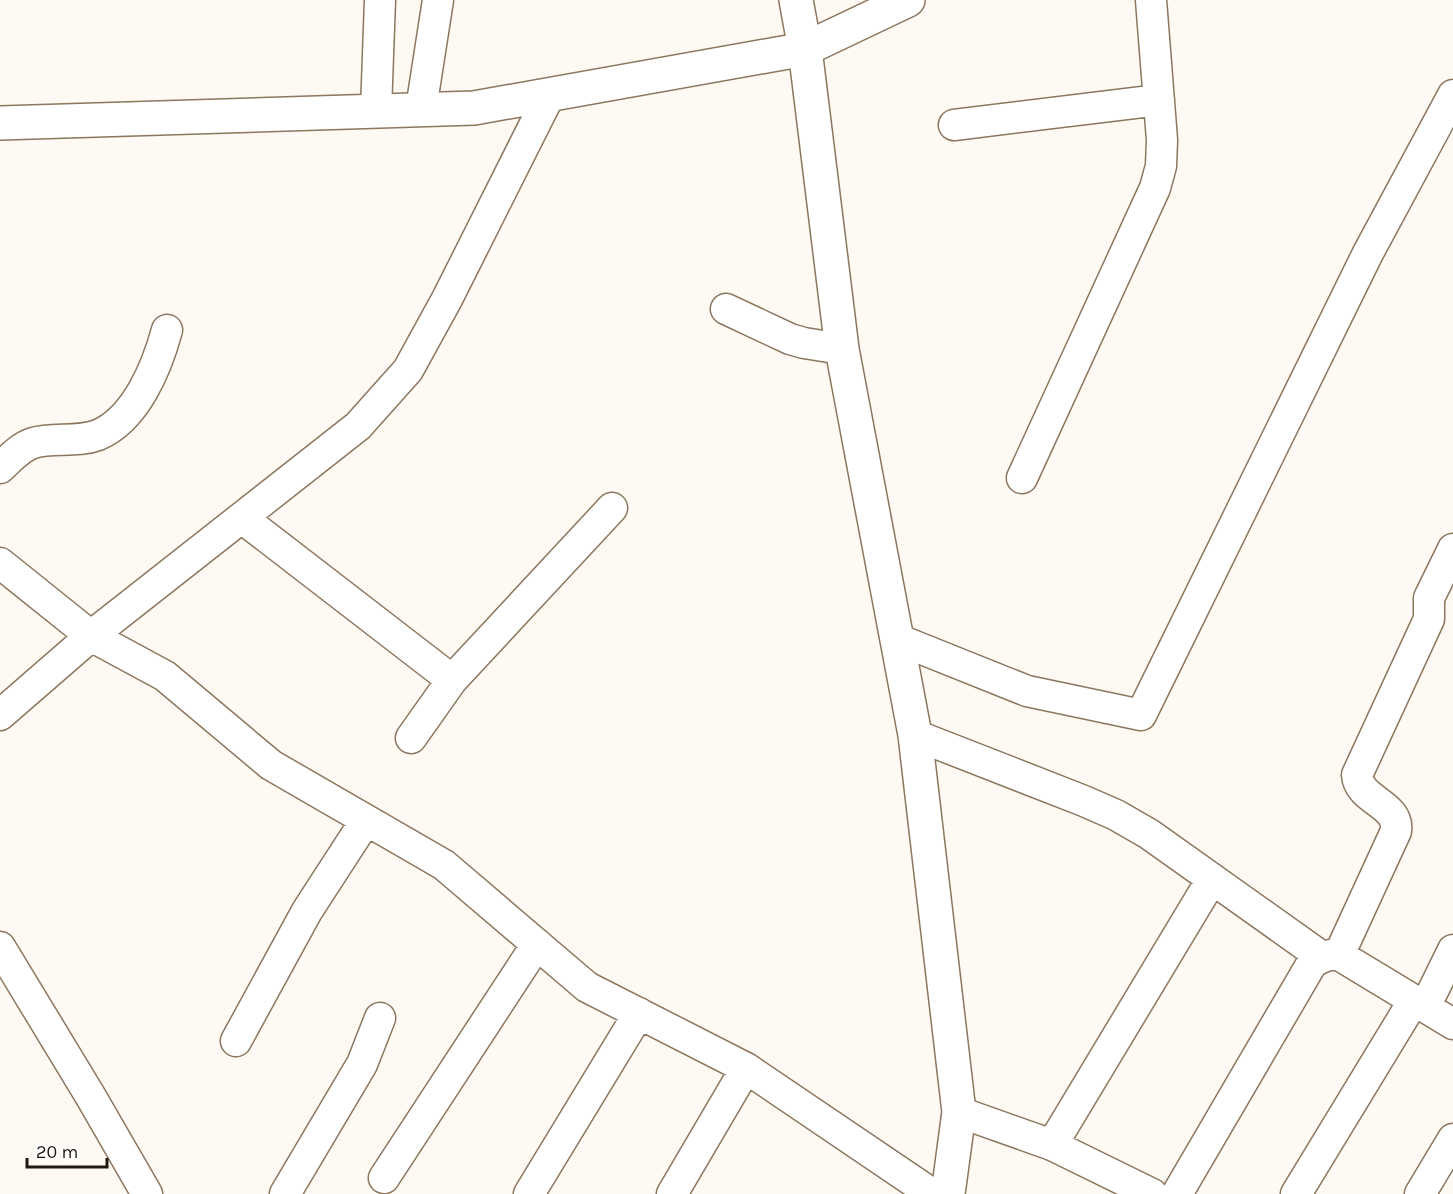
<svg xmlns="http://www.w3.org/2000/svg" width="1453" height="1194" viewBox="0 0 1453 1194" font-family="Karla,sans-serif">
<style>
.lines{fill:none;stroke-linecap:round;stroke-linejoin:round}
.minor-casing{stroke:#8c765e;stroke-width:33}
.tertiary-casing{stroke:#8c765e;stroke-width:36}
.secondary-casing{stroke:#8c765e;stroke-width:36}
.minor{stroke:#fff;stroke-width:30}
.tertiary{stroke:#fff;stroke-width:33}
.secondary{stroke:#fff;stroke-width:33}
</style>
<rect width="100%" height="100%" fill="#fef9f3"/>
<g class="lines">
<defs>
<path id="minor" d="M421,109L438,0
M376,110L380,0
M954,125L1159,100
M726,309L790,339L804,343L842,349
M0,468C10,459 20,447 33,443C53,437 77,443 98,435C136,419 157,367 167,330
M1022,478L1155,188L1161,166L1162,140L1151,0
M242,518L452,680
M0,563L91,636L165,676L271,765L444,865L587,987L746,1068L932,1194
M897,639L1027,691L1141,715L1368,253L1453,95
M0,715L91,636L358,426L408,370L447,299L550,94
M915,735L1084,801L1116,815L1149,834L1322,957
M411,738L452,680L612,508
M0,947L91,1097L147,1194
M1339,955L1396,831C1400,804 1359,801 1357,775L1429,619V598L1453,549
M1425,1007L1453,950
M236,1041L307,911L366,820
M959,1112L1052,1145L1152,1194
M1052,1145L1212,879
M384,1178L537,944
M285,1194L362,1064L380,1018
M529,1194L639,1013
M672,1194L746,1068
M1177,1194L1312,963C1322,957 1328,954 1339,955L1453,1024
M1296,1194L1414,1000
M1420,1194L1453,1139"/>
<path id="tertiary" d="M0,123L474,108L805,49L908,0"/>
<path id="secondary" d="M796,0L805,49L842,349L915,735L959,1112L948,1194"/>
</defs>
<use href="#minor" class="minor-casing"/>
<use href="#tertiary" class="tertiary-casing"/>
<use href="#secondary" class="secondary-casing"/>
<use href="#minor" class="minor"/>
<use href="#tertiary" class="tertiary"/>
<use href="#secondary" class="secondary"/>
</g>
<path d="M27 1158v9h80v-9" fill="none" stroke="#20170e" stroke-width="3"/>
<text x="36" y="1158" font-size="18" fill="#20170e" stroke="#ffffff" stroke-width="4.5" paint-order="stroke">20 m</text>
</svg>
